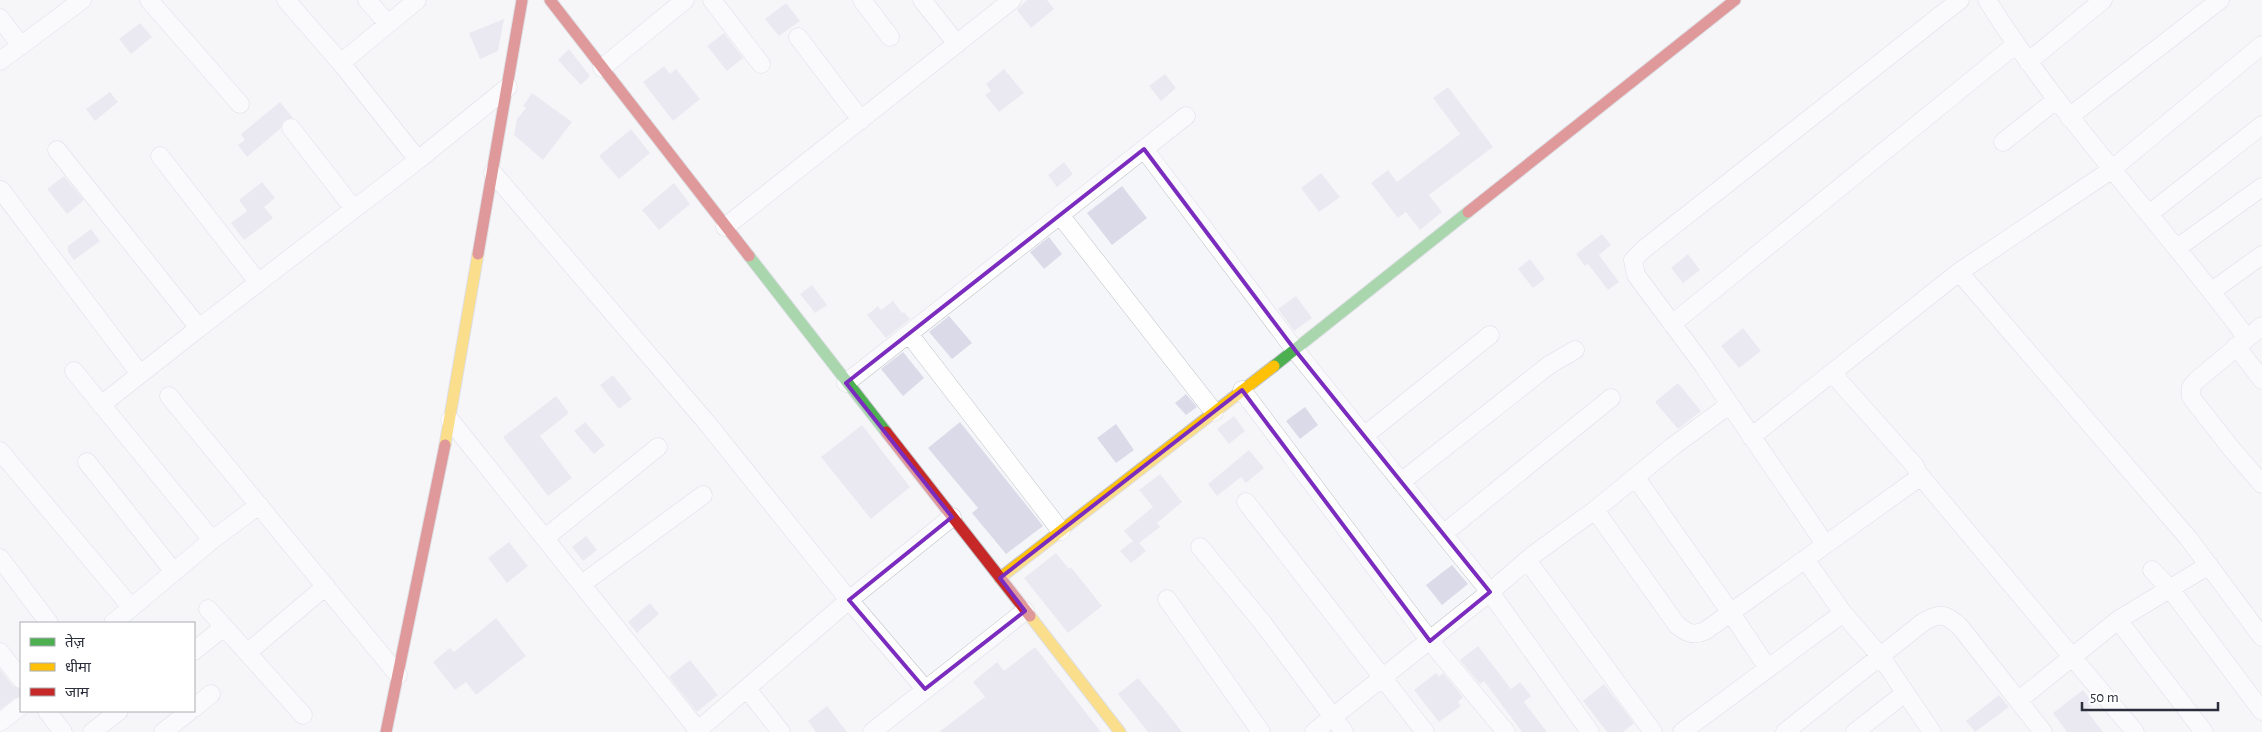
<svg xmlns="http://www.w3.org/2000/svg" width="2262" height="732" viewBox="0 0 2262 732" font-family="'Alegreya Sans','Noto Sans Devanagari',sans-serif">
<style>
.building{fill:#dbdae9}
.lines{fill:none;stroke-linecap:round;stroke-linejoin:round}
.street-casing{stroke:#c0c3c9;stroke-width:19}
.fast-casing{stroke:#c0c3c9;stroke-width:13}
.slow-casing{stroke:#c0c3c9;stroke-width:13}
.jam-casing{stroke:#c0c3c9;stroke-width:13}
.street{stroke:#fefefe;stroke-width:18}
.fast{stroke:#4caf50;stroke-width:11}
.slow{stroke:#ffc107;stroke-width:11}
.jam{stroke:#c62828;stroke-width:11}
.marked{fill:none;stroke:#7b2cbf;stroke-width:4;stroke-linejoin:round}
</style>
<rect width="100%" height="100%" fill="#f5f6f9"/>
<path class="building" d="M1027,0H1047L1054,9L1031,28L1017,10Z
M786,3L800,21L779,36L765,19Z
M504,19L498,51L480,59L469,33Z
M140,23L152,37L131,54L119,39Z
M724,33L743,58L727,71L707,46Z
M569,49L590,76L581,85L558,60Z
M664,66L670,74L676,69L700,99L673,121L643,82Z
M1004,69L1024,93L999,112L985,95L991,91L986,84Z
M1165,74L1176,88L1161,101L1149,86Z
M1448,87L1493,147L1429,195L1442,212L1420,230L1406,212L1398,218L1371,183L1388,170L1397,182L1460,134L1433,98Z
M110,92L118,102L95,121L86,109Z
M532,93L572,122L543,160L514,135L517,119L526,108L523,106Z
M280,102L293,118L284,120L280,129L247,157L238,145L245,140L241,134Z
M631,129L650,153L619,179L599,156Z
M1064,162L1073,174L1057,187L1048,175Z
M1321,173L1340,197L1319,212L1301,188Z
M64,176L84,200L67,214L47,189Z
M262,182L275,198L264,207L273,218L244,240L231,223L247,211L239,200Z
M674,183L690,204L659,230L642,210Z
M1122,186L1147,218L1112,245L1087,213Z
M91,229L100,241L74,260L68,252V246Z
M1602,234L1611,245L1599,255L1619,282L1608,290L1588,264L1585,266L1576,254Z
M1049,237L1062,254L1044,269L1030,252Z
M1688,254L1700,270L1683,283L1671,268Z
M1530,259L1545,279L1533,288L1518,269Z
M812,285L827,305L815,313L800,294Z
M1296,296L1312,318L1294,331L1278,309Z
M893,301L902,313L904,312L910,319L886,338L867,315L878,306L881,310Z
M949,316L972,343L952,359L929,332Z
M1743,328L1761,351L1739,368L1721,346Z
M903,352L924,378L903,396L881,369Z
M613,375L632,399L619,409L600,385Z
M1678,383L1701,411L1678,429L1655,402Z
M1186,394L1197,407L1186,415L1175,403Z
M556,396L569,413L540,436L572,478L548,496L503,437Z
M1305,407L1318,425L1300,439L1286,421Z
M1234,416L1245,431L1229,444L1217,429Z
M585,422L605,445L594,454L574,431Z
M960,422L1043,526L1006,554L972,513L978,508L928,448Z
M1116,424L1134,450L1116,463L1097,438Z
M862,425L910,487L871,519L821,457Z
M1249,450L1264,468L1246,483L1241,477L1217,496L1208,484Z
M1160,474L1182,502L1157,523L1160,527L1139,543L1146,551L1131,563L1120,551L1133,541L1124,531L1153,507L1139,490Z
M586,536L597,550L583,561L572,547Z
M509,542L528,566L507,583L488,558Z
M1056,553L1069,569L1071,567L1102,606L1068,633L1024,578Z
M1452,565L1468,584L1442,605L1426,585Z
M650,603L659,614L637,633L628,622Z
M496,618L526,656L476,695L466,682L455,690L433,662L450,648L454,652Z
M1478,646L1511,689L1520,682L1531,696L1524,702L1547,732H1522L1484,681L1480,684L1460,660Z
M1035,647L1101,732H939L985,697L973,682L997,662L1004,671Z
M690,660L718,695L697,712L669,677Z
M0,669L13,686L21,689V696L15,698L0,709Z
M1436,673L1439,677L1443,673L1463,697L1458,702L1461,706L1439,722L1414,690Z
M1138,678L1164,709L1182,732H1148L1118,694Z
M1604,684L1634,723L1623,732H1607L1583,701Z
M2083,690L2094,704L2086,710L2103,732H2067L2053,713Z
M1999,695L2009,707L1975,732L1966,721Z
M827,706L847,732H816L808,721Z"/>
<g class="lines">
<defs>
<path id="street" d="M149,0L240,104
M286,0L341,63L418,160
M367,0L388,24
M712,0L761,64
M862,0L890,37
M922,0L957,44
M1987,0C2063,121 2162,223 2246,337
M0,18L21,46
M798,37L861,120
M0,61L82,0
M2028,62L2103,0
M341,63L417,0
M602,68L685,0
M2069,117L2220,0
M291,128L354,209
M2003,142L2056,100
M1144,149L1295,350L1490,592L1590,732
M57,150L199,328L101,405
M160,156L258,282
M493,173L707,423L849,600L925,689
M1,190L140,374
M2149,214L2262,125
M1060,215L1214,412
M725,227L1012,0
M2177,248L2262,187
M1959,272L2189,539L2262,637
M2212,291L2262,255
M1672,324L2015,45
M2262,326L2197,380L2191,387V397L2230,447L2262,484
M199,328L418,160L508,87
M909,334L1061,531
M2236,346L2262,380
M74,371L212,540
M846,383L1186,116
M1242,390L1430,641L1506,732
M169,396L398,675
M450,420L698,730
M1364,436L1490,335
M1751,437L1959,272L2111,170L2262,45
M0,451L131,607
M87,462L174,572
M1918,473L2135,732
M1636,478L1731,613L1767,667
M1401,482L1549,365L1575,350
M1246,502L1425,732
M1595,510L1677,625C1687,633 1693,636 1705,631L1917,479L1918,473L1915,466L1832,373
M1443,534L1611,398
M545,538L658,447
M1825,544L1703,365L1636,275L1633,260L1644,249L1960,0
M1200,547L1262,622L1344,732
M0,558L49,623
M1805,559L1843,613L1881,657L1932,732
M1527,560L1653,732
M2152,570L2171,590L2262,711
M582,584L703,495
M1167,599L1261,732
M208,609L303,715
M2118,620L2204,732
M113,623L212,540L259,505
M194,651L224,627
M0,652L21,679
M247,653L326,586
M747,689L781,732
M2019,700L2118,620L2209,565
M194,708L211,694
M47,711L63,732
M0,722L21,706
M92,732L119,711
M163,732L190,711
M696,732L849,600L952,517
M872,732L1025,611
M1314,732L1490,592L1533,555L1595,510L1672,447L1729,405
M1682,732L1843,613
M1785,732L1922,623C1939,612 1946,613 1961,628L2043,732
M1855,732L1905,693"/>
<path id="fast" d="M749,256L886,432
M1274,366L1468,212"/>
<path id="slow" d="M445,445L478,254
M1000,578L1274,366
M1030,616L1120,732"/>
<path id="jam" d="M550,0L749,256
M1468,212L1735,0
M478,254L522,0
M886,432L1030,616
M386,732L445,445"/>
</defs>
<use href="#street" class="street-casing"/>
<use href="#fast" class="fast-casing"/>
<use href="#slow" class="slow-casing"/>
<use href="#jam" class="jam-casing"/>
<use href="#street" class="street"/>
<use href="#fast" class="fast"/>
<use href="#slow" class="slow"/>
<use href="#jam" class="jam"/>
</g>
<path d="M0 0H2262V732H0ZM1144,149L1295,350L1490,592L1430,641L1242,390L1000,578L1025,611L925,689L849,600L952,517L846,383Z" fill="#f5f6f9" fill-opacity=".55" fill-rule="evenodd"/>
<path class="marked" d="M1144,149L1295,350L1490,592L1430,641L1242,390L1000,578L1025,611L925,689L849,600L952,517L846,383Z"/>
<rect x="20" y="622" width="175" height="90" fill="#ffffff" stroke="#aaacb1"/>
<rect x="30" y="638" width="25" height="8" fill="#4caf50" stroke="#aaacb1"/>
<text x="65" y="647" font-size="15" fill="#2b2f3b">तेज़</text>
<rect x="30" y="663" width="25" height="8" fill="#ffc107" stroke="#aaacb1"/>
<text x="65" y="672" font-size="15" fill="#2b2f3b">धीमा</text>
<rect x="30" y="688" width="25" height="8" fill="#c62828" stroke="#aaacb1"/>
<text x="65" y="697" font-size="15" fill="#2b2f3b">जाम</text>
<path d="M2082 702v8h136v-8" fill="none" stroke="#2b2f3b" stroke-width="2.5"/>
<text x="2090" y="702" font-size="15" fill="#2b2f3b" stroke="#ffffff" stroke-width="4" paint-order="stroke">50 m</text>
</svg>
